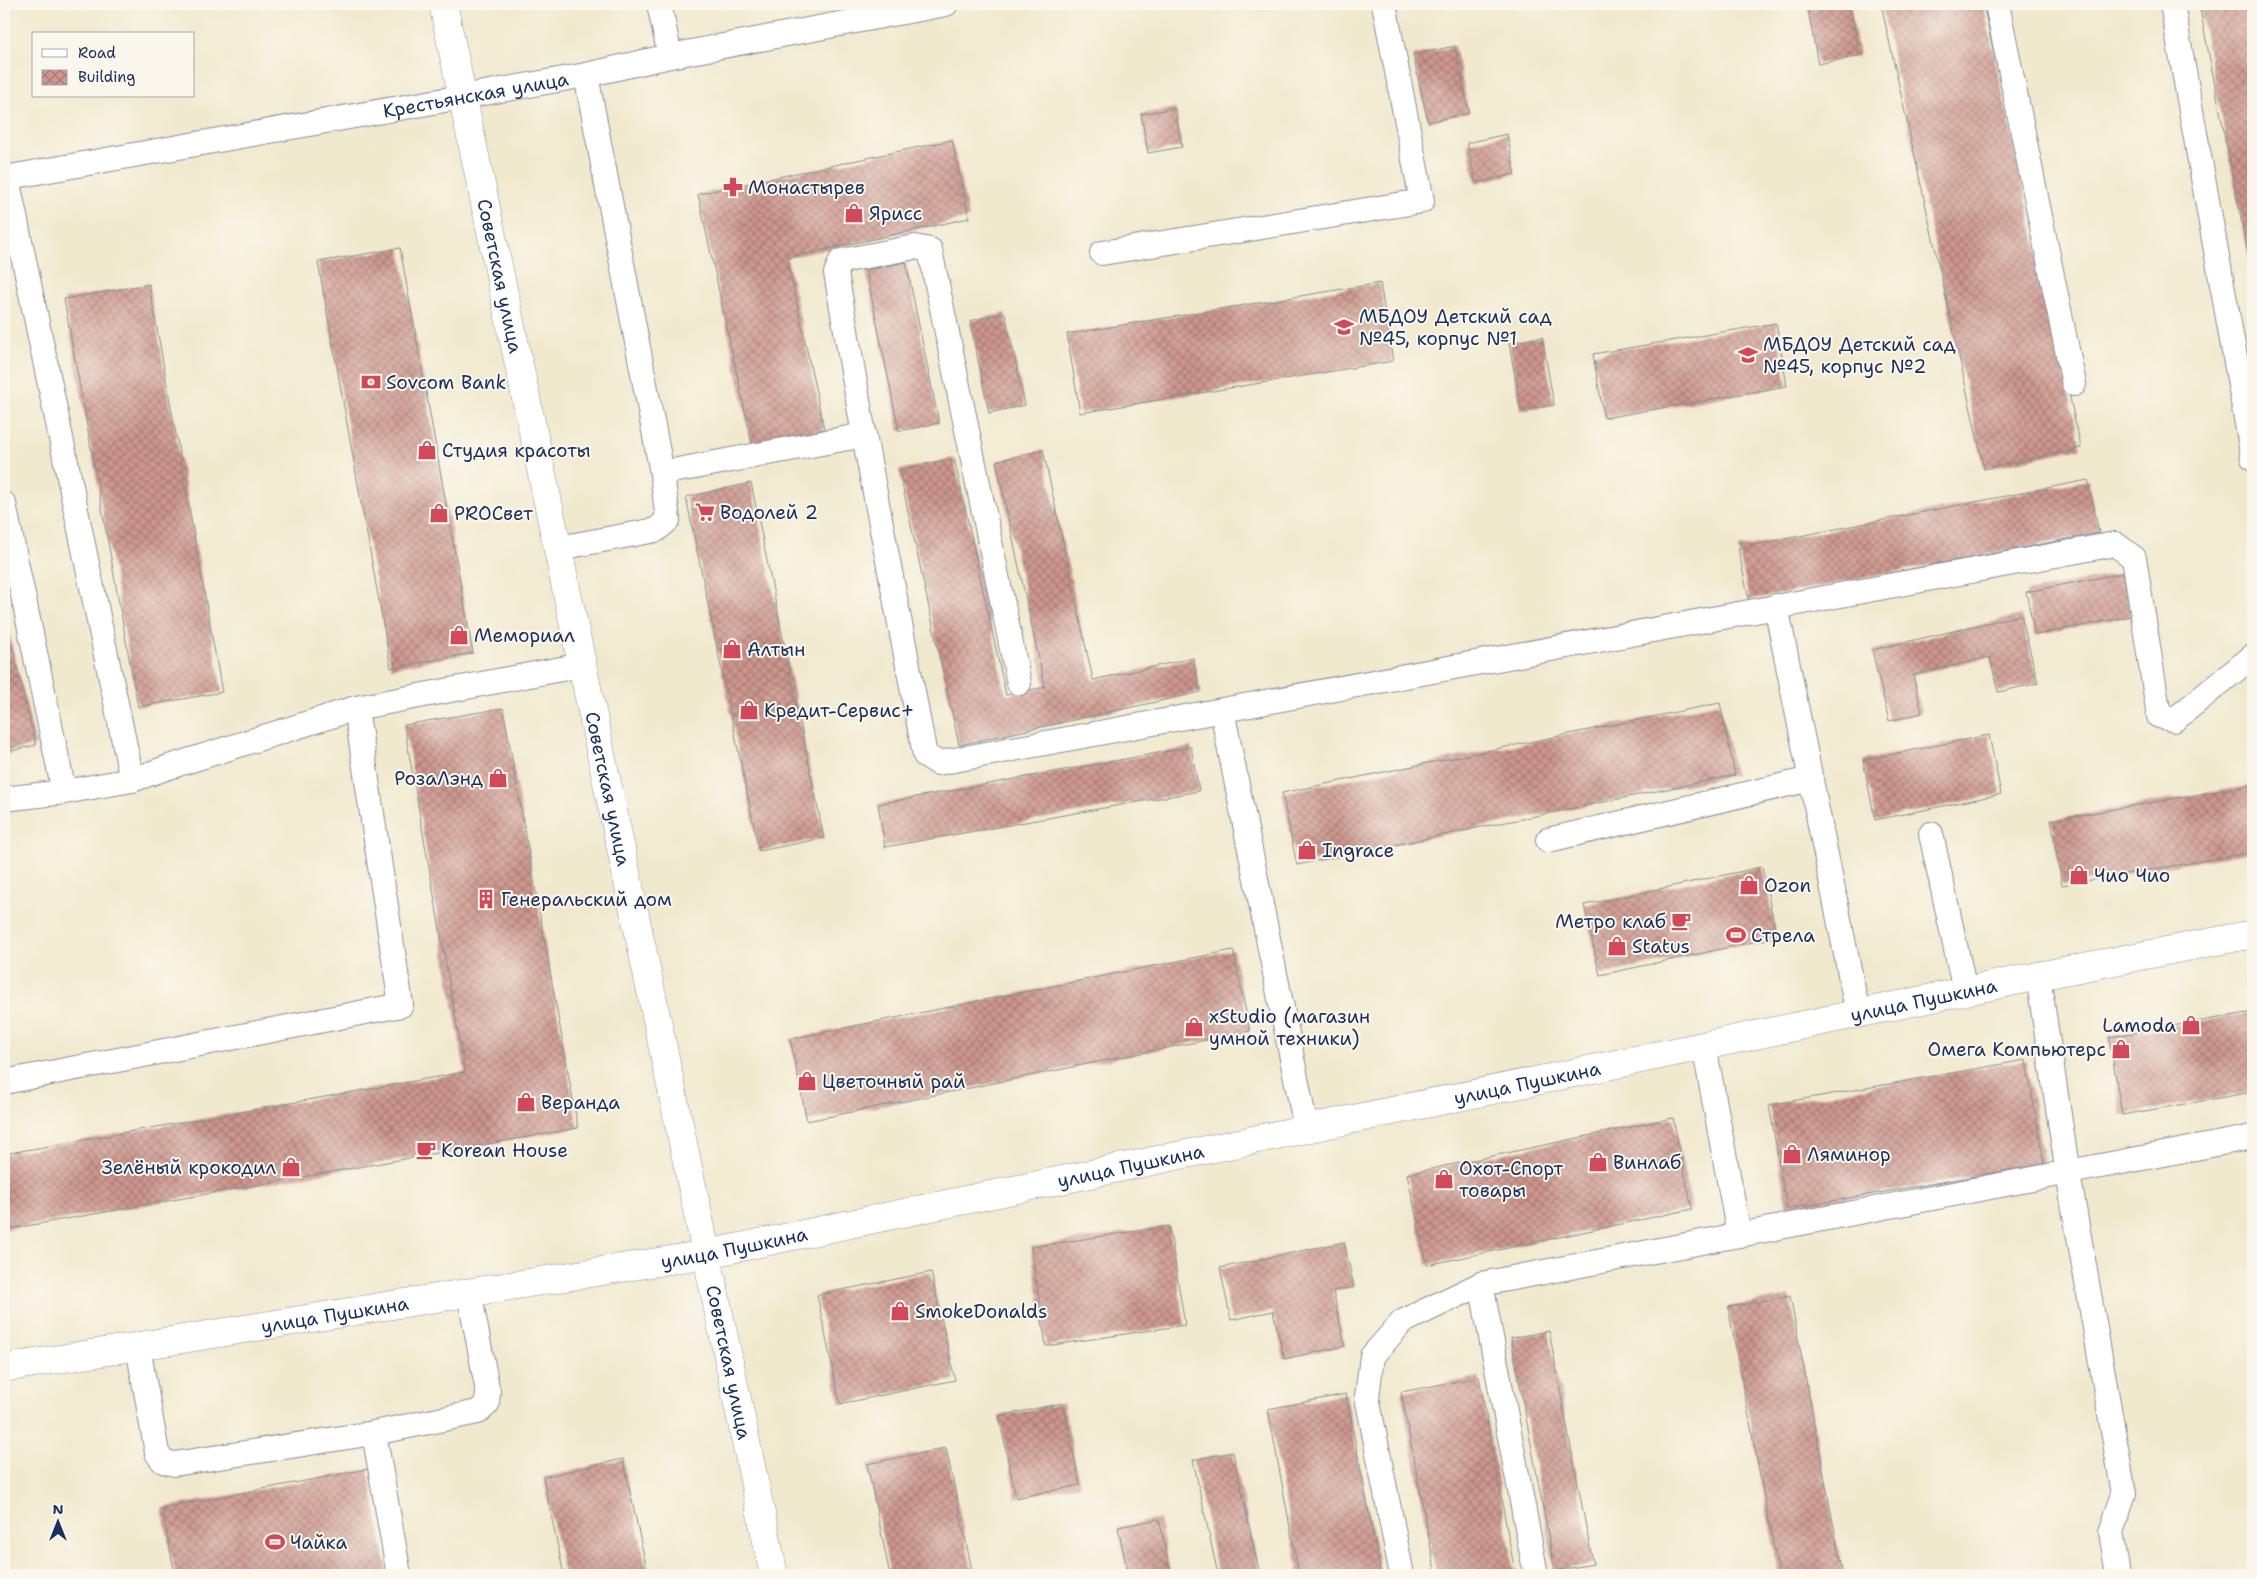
<svg xmlns="http://www.w3.org/2000/svg" width="2257" height="1579" viewBox="0 0 2257 1579" font-family="'Shantell Sans',sans-serif">
<style>
.building{fill:url(#building-cross-hatch)}
.lines{fill:none;stroke-linecap:round;stroke-linejoin:round}
.service-casing{stroke:#868c96;stroke-width:26}
.secondary-casing{stroke:#868c96;stroke-width:29}
.service{stroke:#fff;stroke-width:24}
.secondary{stroke:#fff;stroke-width:28}
.labels{text-anchor:middle;dominant-baseline:central;stroke-width:4;stroke-linejoin:round;paint-order:stroke}
.street-label{font-size:19px;fill:#1b2f5e;stroke:#fbf7ec}
.poi-label{font-size:19px;fill:#1b2f5e;stroke:#fbf7ec;text-anchor:start}
</style>
<defs>
<pattern id="building-cross-hatch" width="8" height="8" patternUnits="userSpaceOnUse" patternTransform="scale(1.25)"><rect width="8" height="8" fill="#ce968d"/><path d="M0 0l8 8M0 8l8-8" fill="none" stroke="#a67b76"/></pattern>
</defs>
<rect width="100%" height="100%" fill="#fbf7ec"/>
<filter id="ink" filterUnits="userSpaceOnUse"><feTurbulence type="fractalNoise" baseFrequency=".02" numOctaves="2"/><feDisplacementMap in="SourceGraphic" scale="10" xChannelSelector="R" yChannelSelector="G"/><feConvolveMatrix kernelMatrix="1 2 1 2 8 2 1 2 1" color-interpolation-filters="sRGB"/></filter>
<filter id="wash" filterUnits="userSpaceOnUse"><feTurbulence type="fractalNoise" baseFrequency=".0096" numOctaves="4" result="noise"/><feDisplacementMap in="SourceGraphic" scale="20" xChannelSelector="R" yChannelSelector="G"/><feGaussianBlur stdDeviation="1.12" result="paint"/><feColorMatrix in="noise" values="0 0 0 0 0 0 0 0 0 0 0 0 0 0 0 0 0 1.4 0 .05"/><feComposite in="paint" operator="in"/></filter>
<g filter="url(#wash)">
<rect width="100%" height="100%" fill="#f1e9ce"/>
<g id="blocks">
<path class="building" d="M1837,4H1850L1859,56L1818,64L1808,9Z
M1881,4H1983L2081,448L1984,469Z
M2199,4H2253V274H2252Z
M1455,46L1469,113L1428,122L1413,55Z
M1175,108L1182,147L1148,153L1141,114Z
M1507,134L1515,174L1476,183L1467,143Z
M952,140L969,218L787,258L824,429L752,444L698,194Z
M400,248L473,653L391,668L318,262Z
M906,262L939,423L899,431L866,270Z
M1380,283L1393,361L1080,413L1067,334Z
M149,284L222,692L138,707L64,299Z
M1005,313L1025,405L989,413L970,321Z
M1776,323L1787,386L1604,418L1593,354Z
M1542,337L1554,405L1521,410L1509,343Z
M1043,450L1093,680L1193,658L1201,692L959,745L899,470L954,458L1006,695L1045,687L996,461Z
M2088,480L2099,533L1749,600L1738,548Z
M751,483L824,838L759,851L686,497Z
M2123,573L2132,616L2035,635L2026,592Z
M4,612L36,745L4,753Z
M2021,615L2038,683L1998,692L1990,657L1913,675L1922,713L1889,721L1872,650Z
M1720,703L1735,775L1297,865L1282,793Z
M503,708L578,1128L4,1230V1154L465,1072L404,725Z
M1989,735L2001,794L1875,820L1863,760Z
M1191,747L1199,791L885,847L878,804Z
M2253,785V852L2062,885L2051,820Z
M1762,867L1777,937L1600,975L1584,905Z
M1233,950L1250,1031L807,1121L790,1039Z
M2253,1012V1092L2122,1115L2109,1037Z
M2026,1060L2044,1164L1787,1209L1769,1105Z
M1673,1118L1692,1209L1427,1265L1407,1174Z
M1169,1226L1185,1325L1046,1346L1031,1247Z
M1344,1242L1354,1287L1333,1291L1345,1346L1284,1359L1273,1311L1231,1320L1220,1268Z
M931,1272L955,1380L840,1404L817,1295Z
M1790,1296L1843,1575H1779L1728,1307Z
M1549,1331L1593,1564L1555,1571L1511,1338Z
M1479,1377L1515,1573L1503,1575H1436L1401,1392Z
M1346,1394L1381,1575H1299L1268,1409Z
M1063,1403L1080,1485L1016,1498L999,1416Z
M946,1448L973,1575H890L867,1464Z
M1233,1452L1260,1575H1218L1193,1460Z
M623,1459L648,1575H564L543,1477Z
M368,1469L388,1575H175L162,1508Z
M1159,1519L1171,1575H1128L1118,1527Z"/>
</g>
</g>
<g filter="url(#ink)">
<use href="#blocks" fill-opacity="0" stroke="#868c96" stroke-width="1"/>
<g class="lines">
<defs>
<g id="service">
<path d="M659,4L670,56"/>
<path d="M1997,4L2074,384"/>
<path d="M2172,4L2253,458"/>
<path d="M586,75L662,473L864,435L836,273L841,261L915,247L930,250L1019,683"/>
<path id="s1" d="M4,178L586,75L670,56L946,4"/>
<path d="M7,178L132,780"/>
<path d="M1102,253L1422,201L1384,4"/>
<path d="M864,435L925,755L938,763L2115,544L2134,558L2159,716L2174,720L2253,656"/>
<path d="M4,504L64,792"/>
<path d="M559,548L656,530L668,520L662,473"/>
<path d="M1776,606L1858,1014"/>
<path d="M1222,710L1306,1128"/>
<path d="M4,799L64,792L132,780L169,767L356,708L582,665"/>
<path d="M1931,834L1965,991"/>
<path d="M1548,840L1811,779"/>
<path d="M2038,976L2068,1174L2124,1494L2111,1532L2118,1575"/>
<path d="M1704,1045L1739,1235"/>
<path d="M4,1082L401,1005L356,708"/>
<path d="M1481,1284L1536,1575"/>
<path d="M138,1347L157,1453L163,1461L174,1464L374,1433L478,1412L487,1404L488,1392L469,1292"/>
<path d="M374,1433L399,1575"/>
<path d="M1402,1575L1367,1397L1372,1356L1402,1322L1481,1284L2253,1137"/>
</g>
<g id="secondary">
<path id="s2" d="M443,4L774,1575"/>
<path id="s3" d="M4,1368L707,1254L2038,976L2253,934"/>
</g>
</defs>
<use href="#service" class="service-casing"/>
<use href="#secondary" class="secondary-casing"/>
<use href="#service" class="service"/>
<use href="#secondary" class="secondary"/>
</g>
</g>
<defs>
<symbol id="pharmacy-bare" viewBox="-9 -9 18 18"><path d="M-2-6h4v4h4v4h-4v4h-4v-4h-4v-4h4Z" fill="#d1495b" stroke="#fbf7ec" stroke-width="2.5" paint-order="stroke"/></symbol>
<symbol id="shop-bare" viewBox="-9 -9 18 18"><path d="M-5-2.5h2.3a2.7 3.5 0 0 1 5.4 0H5L5.5 6h-11ZM-1.5-2.5h3a1.5 2.3 0 0 0-3 0Z" fill="#d1495b" stroke="#fbf7ec" stroke-width="2.5" paint-order="stroke"/></symbol>
<symbol id="school-bare" viewBox="-9 -9 18 18"><path d="M0-5L7-2L0 1L-7-2ZM-4 1L0 2.5L4 1V4Q0 6-4 4Z" fill="#d1495b" stroke="#fbf7ec" stroke-width="2.5" paint-order="stroke"/></symbol>
<symbol id="bank-bare" viewBox="-9 -9 18 18"><path d="M-6-4H6V4H-6ZM0-2.3a2.3 2.3 0 1 0 0 4.6a2.3 2.3 0 1 0 0-4.6Z" fill="#d1495b" stroke="#fbf7ec" stroke-width="2.5" paint-order="stroke"/></symbol>
<symbol id="supermarket-bare" viewBox="-9 -9 18 18"><path d="M-6-5.5h2.5l.6 2H6L4.5 2H-2.5L-4.4-4H-6ZM-1.5 3.2a1.3 1.3 0 1 0 .1 0ZM3 3.2a1.3 1.3 0 1 0 .1 0Z" fill="#d1495b" stroke="#fbf7ec" stroke-width="2.5" paint-order="stroke"/></symbol>
<symbol id="building-bare" viewBox="-9 -9 18 18"><path d="M-4-6H4V6H1V3H-1V6H-4ZM-2.5-4.3h1.7v1.8h-1.7ZM.8-4.3h1.7v1.8H.8ZM-2.5-1h1.7V.8h-1.7ZM.8-1h1.7V.8H.8Z" fill="#d1495b" stroke="#fbf7ec" stroke-width="2.5" paint-order="stroke"/></symbol>
<symbol id="cafe-bare" viewBox="-9 -9 18 18"><path d="M-5.5-4.5H6V0H3Q3 3.5 0 3.5H-2.5Q-5.5 3.5-5.5 0ZM3-3.2v2h1.7v-2ZM-6 4.5H4V6H-6Z" fill="#d1495b" stroke="#fbf7ec" stroke-width="2.5" paint-order="stroke"/></symbol>
<symbol id="stadium-bare" viewBox="-9 -9 18 18"><path d="M0-5a6.5 5 0 1 0 0 10a6.5 5 0 1 0 0-10ZM-3.5-1.8h7v3.6h-7Z" fill="#d1495b" stroke="#fbf7ec" stroke-width="2.5" paint-order="stroke"/></symbol>
</defs>
<g fill-rule="evenodd">
<use href="#pharmacy-bare" x="719" y="173" width="28" height="28"/>
<use href="#shop-bare" x="840" y="199" width="28" height="28"/>
<use href="#school-bare" x="1330" y="313" width="28" height="28"/>
<use href="#school-bare" x="1734" y="341" width="28" height="28"/>
<use href="#bank-bare" x="357" y="368" width="28" height="28"/>
<use href="#shop-bare" x="413" y="436" width="28" height="28"/>
<use href="#supermarket-bare" x="691" y="498" width="28" height="28"/>
<use href="#shop-bare" x="425" y="499" width="28" height="28"/>
<use href="#shop-bare" x="445" y="621" width="28" height="28"/>
<use href="#shop-bare" x="718" y="635" width="28" height="28"/>
<use href="#shop-bare" x="735" y="696" width="28" height="28"/>
<use href="#shop-bare" x="484" y="764" width="28" height="28"/>
<use href="#shop-bare" x="1293" y="836" width="28" height="28"/>
<use href="#shop-bare" x="2065" y="861" width="28" height="28"/>
<use href="#shop-bare" x="1735" y="871" width="28" height="28"/>
<use href="#building-bare" x="472" y="885" width="28" height="28"/>
<use href="#cafe-bare" x="1667" y="907" width="28" height="28"/>
<use href="#stadium-bare" x="1722" y="921" width="28" height="28"/>
<use href="#shop-bare" x="1603" y="932" width="28" height="28"/>
<use href="#shop-bare" x="2177" y="1011" width="28" height="28"/>
<use href="#shop-bare" x="1180" y="1013" width="28" height="28"/>
<use href="#shop-bare" x="2107" y="1035" width="28" height="28"/>
<use href="#shop-bare" x="793" y="1067" width="28" height="28"/>
<use href="#shop-bare" x="512" y="1088" width="28" height="28"/>
<use href="#cafe-bare" x="412" y="1136" width="28" height="28"/>
<use href="#shop-bare" x="1778" y="1140" width="28" height="28"/>
<use href="#shop-bare" x="1584" y="1148" width="28" height="28"/>
<use href="#shop-bare" x="277" y="1153" width="28" height="28"/>
<use href="#shop-bare" x="1430" y="1165" width="28" height="28"/>
<use href="#shop-bare" x="886" y="1297" width="28" height="28"/>
<use href="#stadium-bare" x="261" y="1528" width="28" height="28"/>
</g>
<g class="labels">
<g class="street-label">
<text stroke="none"><textPath href="#s1" startOffset="479">Крестьянская улица</textPath></text>
<text stroke="none"><textPath href="#s2" startOffset="278">Советская улица</textPath></text>
<text stroke="none"><textPath href="#s2" startOffset="802">Советская улица</textPath></text>
<text stroke="none"><textPath href="#s3" startOffset="1955">улица Пушкина</textPath></text>
<text stroke="none"><textPath href="#s3" startOffset="1550">улица Пушкина</textPath></text>
<text stroke="none"><textPath href="#s3" startOffset="1145">улица Пушкина</textPath></text>
<text stroke="none"><textPath href="#s3" startOffset="740">улица Пушкина</textPath></text>
<text stroke="none"><textPath href="#s3" startOffset="335">улица Пушкина</textPath></text>
<text stroke="none"><textPath href="#s2" startOffset="1388">Советская улица</textPath></text>
</g>
<g class="poi-label">
<text x="748" y="187">Монастырев</text>
<text x="869" y="213">Ярисс</text>
<text x="1359" y="316">МБДОУ Детский сад<tspan x="1359" dy="22">№45, корпус №1</tspan></text>
<text x="1763" y="344">МБДОУ Детский сад<tspan x="1763" dy="22">№45, корпус №2</tspan></text>
<text x="386" y="382">Sovcom Bank</text>
<text x="442" y="450">Студия красоты</text>
<text x="720" y="512">Водолей 2</text>
<text x="454" y="513">PROСвет</text>
<text x="474" y="635">Мемориал</text>
<text x="747" y="649">Алтын</text>
<text x="764" y="710">Кредит-Сервис+</text>
<text x="483" y="778" text-anchor="end">РозаЛэнд</text>
<text x="1322" y="850">Ingrace</text>
<text x="2094" y="875">Чио Чио</text>
<text x="1764" y="885">Ozon</text>
<text x="501" y="899">Генеральский дом</text>
<text x="1666" y="921" text-anchor="end">Метро клаб</text>
<text x="1751" y="935">Стрела</text>
<text x="1632" y="946">Status</text>
<text x="1209" y="1016">xStudio (магазин<tspan x="1209" dy="22">умной техники)</tspan></text>
<text x="2176" y="1025" text-anchor="end">Lamoda</text>
<text x="2106" y="1049" text-anchor="end">Омега Компьютерс</text>
<text x="822" y="1081">Цветочный рай</text>
<text x="541" y="1102">Веранда</text>
<text x="441" y="1150">Korean House</text>
<text x="1807" y="1154">Ляминор</text>
<text x="1613" y="1162">Винлаб</text>
<text x="276" y="1167" text-anchor="end">Зелёный крокодил</text>
<text x="1459" y="1168">Охот-Спорт<tspan x="1459" dy="22">товары</tspan></text>
<text x="915" y="1311">SmokeDonalds</text>
<text x="290" y="1542">Чайка</text>
</g>
</g>
<rect width="2257" height="1579" fill="none" stroke="#fbf7ec" stroke-width="20"/>
<rect x="32" y="32" width="162" height="65" fill="#fbf7ec" stroke="#a1a7b3"/>
<rect x="42" y="49" width="25" height="8" fill="#ffffff" stroke="#a1a7b3"/>
<text x="78" y="58" font-size="15" fill="#1b2f5e">Road</text>
<rect x="42" y="70" width="25" height="15" fill="url(#building-cross-hatch)" stroke="#a1a7b3"/>
<text x="78" y="82" font-size="15" fill="#1b2f5e">Building</text>
<g transform="translate(58 1522)" stroke="#fbf7ec" stroke-width="4" paint-order="stroke">
<path d="M0-4L9 19L0 12L-9 19Z" fill="#1b2f5e"/>
<text y="-8" font-size="14" font-weight="bold" text-anchor="middle" fill="#1b2f5e">N</text>
</g>
</svg>
